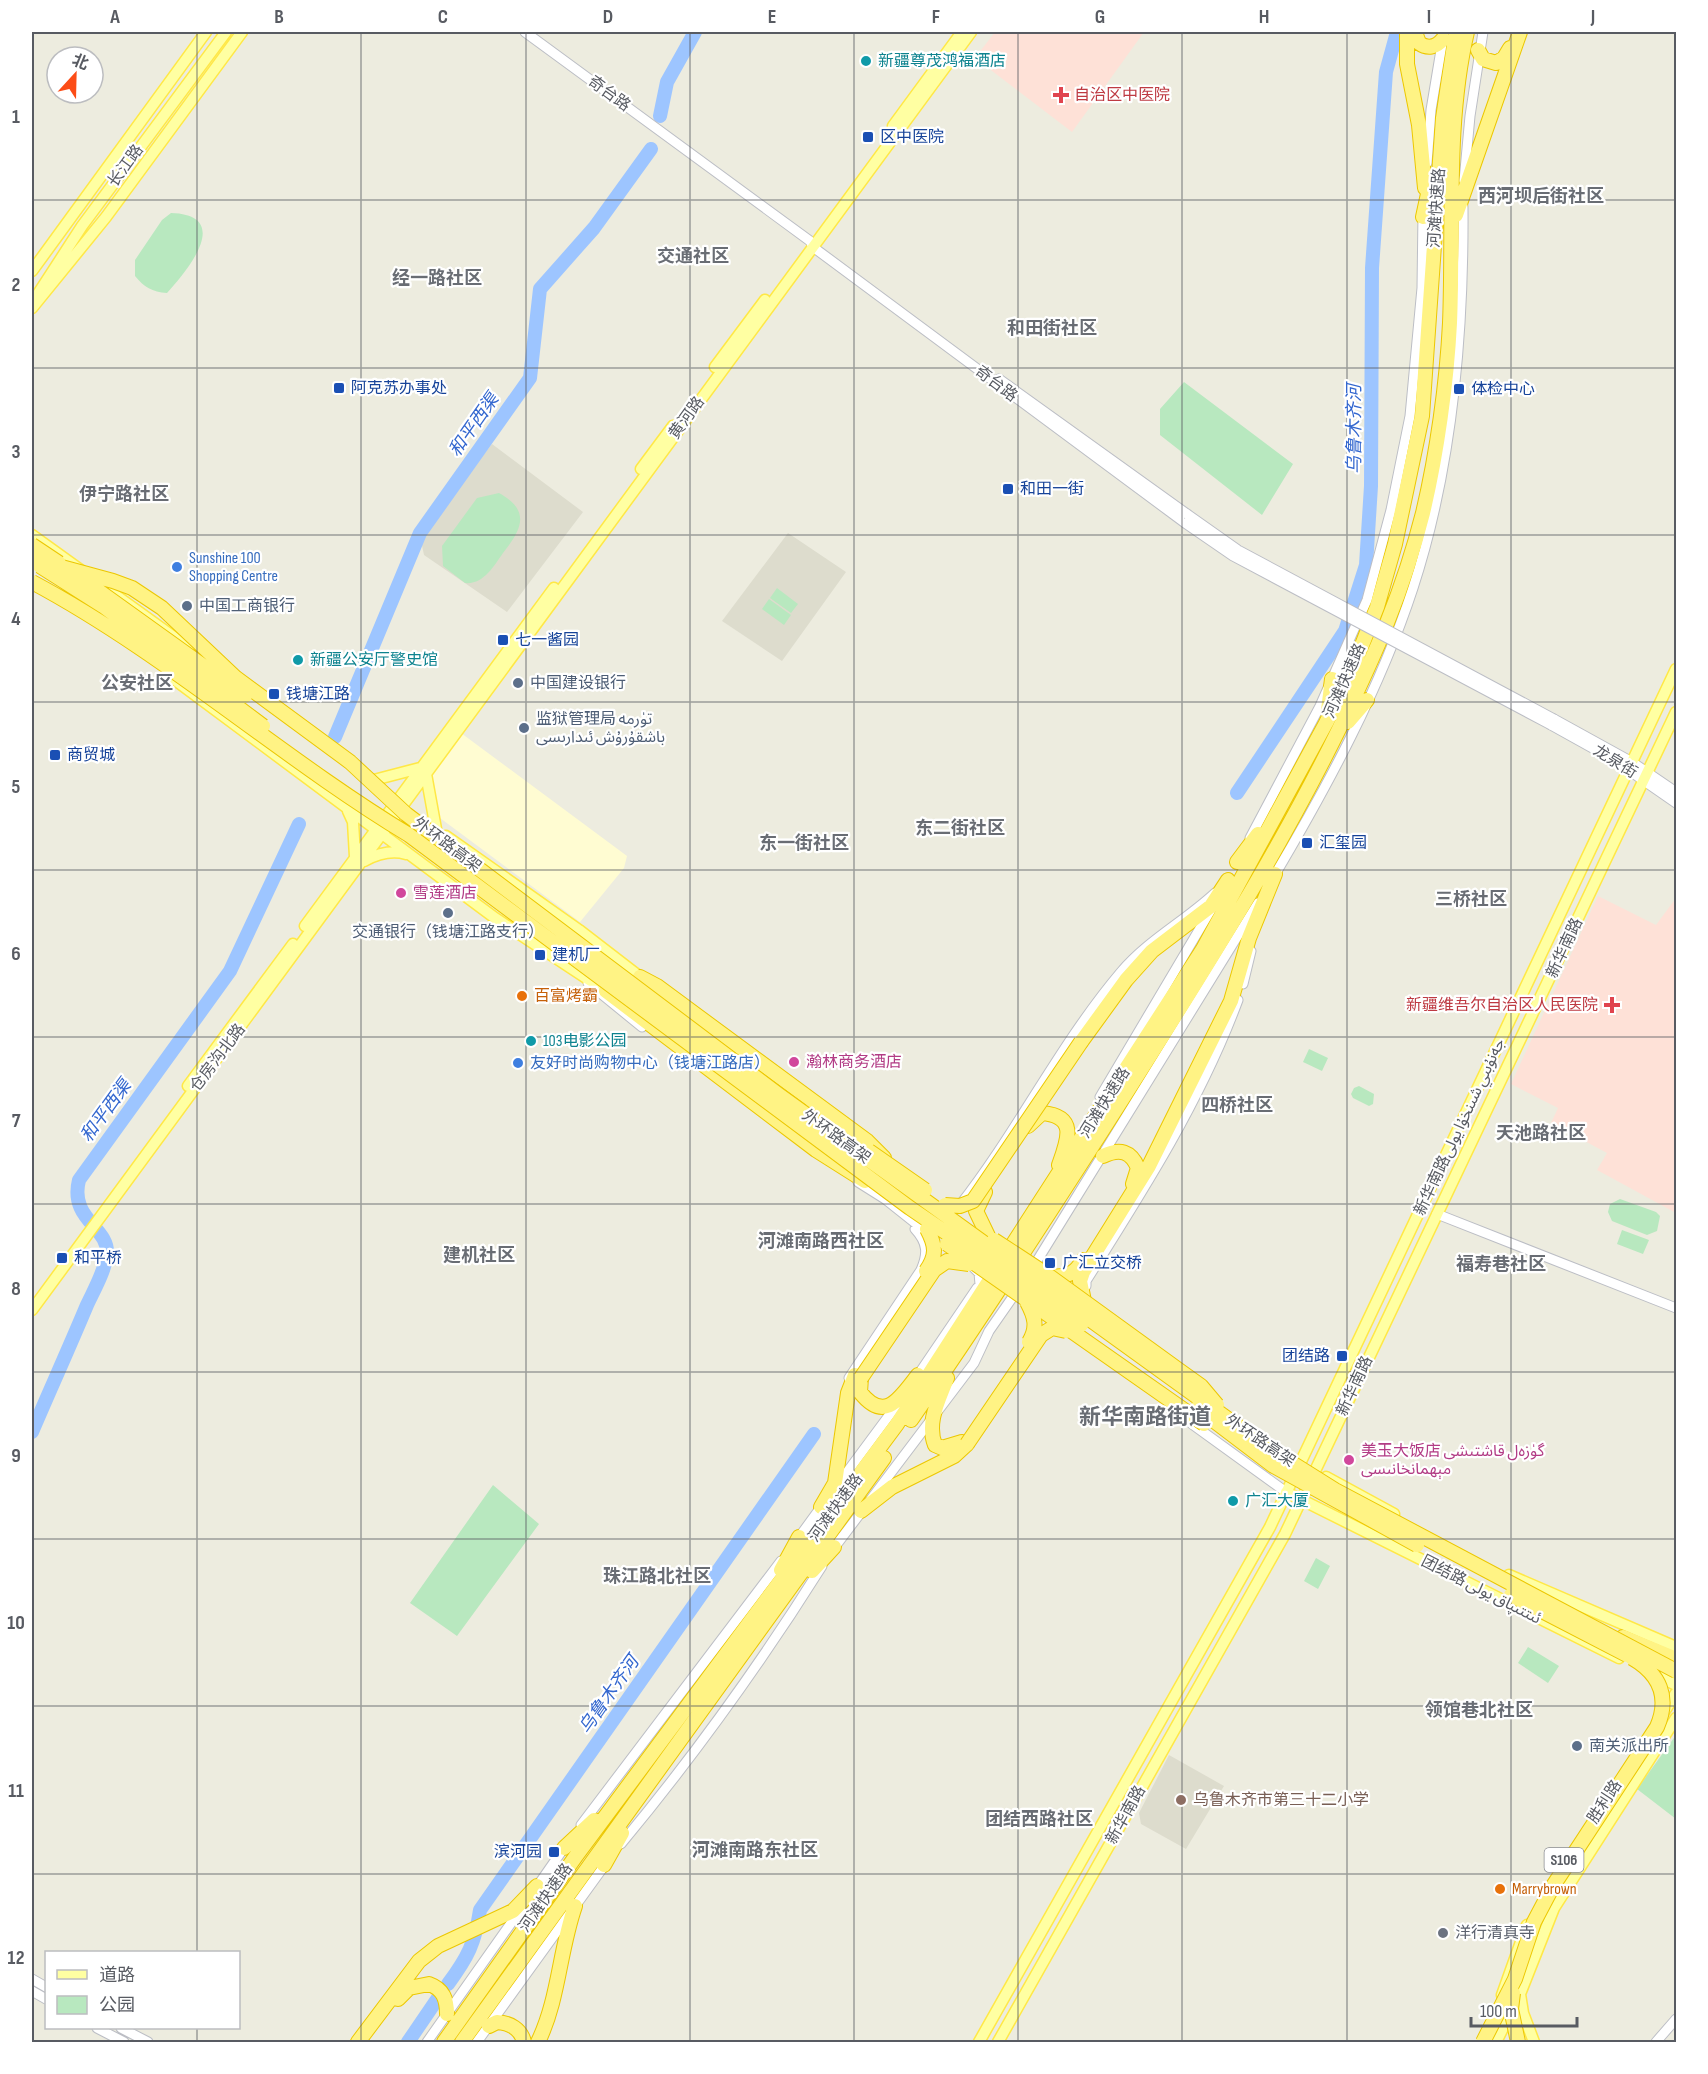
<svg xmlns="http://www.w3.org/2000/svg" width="1708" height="2074" viewBox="0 0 1708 2074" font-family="'Sofia Sans Condensed','Noto Sans Arabic','Noto Sans SC',sans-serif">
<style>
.commercial{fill:#fffcd2}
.education{fill:#dddccd}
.medical{fill:#fee1d7}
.green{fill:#b8e8bf}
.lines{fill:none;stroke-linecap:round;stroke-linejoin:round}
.river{stroke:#9dc5ff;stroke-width:14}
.minor-casing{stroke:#bcbec5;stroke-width:11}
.major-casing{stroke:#ffe846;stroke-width:13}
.highway-casing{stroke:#ecc700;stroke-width:16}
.minor{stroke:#fff;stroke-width:9}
.major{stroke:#ffffa2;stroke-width:10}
.highway{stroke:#fff384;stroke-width:14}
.minor-bridge-casing{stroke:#bcbec5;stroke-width:11;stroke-linecap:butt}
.highway-bridge-casing{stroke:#ecc700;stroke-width:16;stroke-linecap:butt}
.minor-bridge{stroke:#fff;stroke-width:9}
.highway-bridge{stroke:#fff384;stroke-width:14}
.grid{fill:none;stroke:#585b62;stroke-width:1.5;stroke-opacity:0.55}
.culture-dot{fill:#0f9aa8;stroke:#fff;stroke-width:2}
.health-dot{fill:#e0444e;stroke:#fff;stroke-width:2}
.transit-dot{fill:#1a4fb4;stroke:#fff;stroke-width:2}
.shop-dot{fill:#3f7fe0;stroke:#fff;stroke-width:2}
.service-dot{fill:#5c6f8a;stroke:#fff;stroke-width:2}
.hotel-dot{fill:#d1479c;stroke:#fff;stroke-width:2}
.food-dot{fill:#e8710a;stroke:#fff;stroke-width:2}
.education-dot{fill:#8d6e63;stroke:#fff;stroke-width:2}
.worship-dot{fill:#6b7280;stroke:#fff;stroke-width:2}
.labels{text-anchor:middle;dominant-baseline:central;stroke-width:4.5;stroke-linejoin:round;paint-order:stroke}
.shield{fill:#fff;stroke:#8a8c91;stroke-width:1.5}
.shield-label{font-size:15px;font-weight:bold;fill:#585b62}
.culture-label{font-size:16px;fill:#0d838f;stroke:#fff;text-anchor:start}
.street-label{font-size:16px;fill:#585b62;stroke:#fff}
.health-label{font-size:16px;fill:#be3a42;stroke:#fff;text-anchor:start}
.transit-label{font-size:16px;fill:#164399;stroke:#fff;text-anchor:start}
.shop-label{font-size:16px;fill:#366cbe;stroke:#fff;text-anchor:start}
.service-label{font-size:16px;fill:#4e5e75;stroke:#fff;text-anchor:start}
.hotel-label{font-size:16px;fill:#b23c85;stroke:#fff;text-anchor:start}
.food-label{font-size:16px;fill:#c56008;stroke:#fff;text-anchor:start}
.education-label{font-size:16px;fill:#785e54;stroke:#fff;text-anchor:start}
.worship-label{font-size:16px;fill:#5b616d;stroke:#fff;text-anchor:start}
.neighbourhood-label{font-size:18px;font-weight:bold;fill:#696d74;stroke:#fff}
.water-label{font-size:18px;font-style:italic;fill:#3367cf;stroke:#fff}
.district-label{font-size:22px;font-weight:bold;fill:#696d74;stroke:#fff}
.neatline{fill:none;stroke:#585b62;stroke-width:2}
.grid-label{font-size:20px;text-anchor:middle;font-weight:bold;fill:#585b62}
</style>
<rect width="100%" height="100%" fill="#edecdf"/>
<path class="commercial" d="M461,733L627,856L624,868L580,922L440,818L430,776Z"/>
<path class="education" d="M492,444L583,512L507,612L424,555L421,541L438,512Z
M788,533L846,572L782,661L722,621Z
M1169,1755L1224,1786L1186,1849L1141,1824L1139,1813Z"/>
<path class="medical" d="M995,32H1144L1072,132L975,58Z
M1598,896L1656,925L1676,898V1213L1597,1170L1607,1153L1551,1123L1558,1108L1511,1084Z"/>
<path class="green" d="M171,213C234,215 187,271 167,293C152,292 144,287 135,276V260L162,220Z
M1184,382L1293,464L1262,515L1160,435V409Z
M499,493C531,511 522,529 503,553C494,566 483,585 465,583L443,566L442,546L477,498Z
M777,588L798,604L791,613L770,598Z
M769,599L791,615L784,625L762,609Z
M1309,1049L1328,1058L1322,1071L1303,1062Z
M1359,1086L1374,1094L1373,1104L1369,1106L1353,1098L1351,1094L1354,1088Z
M1620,1199L1656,1212L1660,1216L1657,1231L1647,1235L1612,1221L1608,1212L1610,1204Z
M1622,1230L1649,1240L1643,1254L1617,1244Z
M493,1485L539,1524L457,1636L410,1603Z
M1316,1558L1330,1566L1318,1589L1304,1581Z
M1528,1647L1559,1666L1548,1683L1518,1663Z
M1676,1735V1819L1637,1789Z"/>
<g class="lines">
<path class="river" d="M660,116L667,82L695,32
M335,737L420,533L530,378L540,289L594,228L651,149
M1237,793L1345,631L1366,565L1371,486L1372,268L1386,72L1397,32
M32,1432C50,1390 69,1348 87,1305C94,1290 105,1271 107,1254C109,1227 69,1220 79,1180L230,971L299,824
M448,1984C468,1957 475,1943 480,1910L814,1434
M408,2042L438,1998"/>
<defs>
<path id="minor" d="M525,32L810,241L813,247L1185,523
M1427,163L1431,110L1444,32
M1464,181L1470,116L1483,32
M999,379L1187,514
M1554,719L1632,762L1676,792
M1551,725L1614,760L1676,803
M1250,838L1320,706L1367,600L1391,510L1410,416L1422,288L1423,213
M1273,878C1327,787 1380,689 1413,588C1453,466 1464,334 1463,206
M588,983L642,1027
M1243,984L1251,951
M1100,1097L1212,908
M810,1107L873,1155
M858,1182L885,1199L929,1234
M960,1205C1018,1131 1060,1044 1121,972C1148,940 1185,921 1215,893
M1437,1214L1676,1308
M971,1265L979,1273L980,1284
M1032,1269L1258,903
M1086,1286V1281C1143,1191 1201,1100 1238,1000
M849,1378L921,1270C928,1254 928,1243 915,1229
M916,1378L977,1288
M1192,1424L1286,1492
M836,1487L899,1402
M797,1540L824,1503
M831,1552L974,1363L989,1331L1019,1288
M581,1825L781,1561
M621,1844C694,1756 761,1663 822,1566
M534,1891L566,1845
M32,1979L46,1987
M32,1991L46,1999
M97,2028L124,2042
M121,2028L148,2042
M427,2042L521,1909
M477,2042L607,1862
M1656,2042L1676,2019"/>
<path id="major" d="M893,126L962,32
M32,271L206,32
M34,300L82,226L226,32
M32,308L106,217L242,32
M715,367L765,300
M641,469L673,426
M32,535L189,648
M171,677L495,918L606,991
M426,774L436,829
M370,781L420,768
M348,811L353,822L355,857
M446,836L579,930L640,977
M364,861C377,854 392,850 406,854
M305,926L554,588
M188,1086L293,944
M32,1310L971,32
M1326,1477L1394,1514
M1286,1492L1619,1658
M1509,1575L1676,1647
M1652,1673L1676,1685
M1662,1715L1676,1693
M1520,1994L1523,2013L1534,2042
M1502,1995L1527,1925
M979,2042L1270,1527L1676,669
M998,2042L1285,1534L1676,712
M1496,2042L1520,1994L1554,1908L1676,1718"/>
<path id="highway" d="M1407,32V64L1419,125L1425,188
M1415,32L1419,43C1427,49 1436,48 1443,39
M1478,50L1483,59L1496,63L1504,58L1510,48
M1456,215L1520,32
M1423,217L1431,180
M1328,710L1332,679
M1348,722L1367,700
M1237,862L1258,834
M640,977L657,986L867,1141L884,1158
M606,991L816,1150L865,1181
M1081,1042L1126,980L1152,951L1211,906L1228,880
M1028,1126L1042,1113C1078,1116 1068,1140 1059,1165
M1103,1156C1120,1148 1131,1151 1138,1168L1133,1184
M985,1192L976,1211L988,1236
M1049,1276C1066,1278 1075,1274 1083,1260
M1084,1301L1080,1281L1083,1272L1149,1166L1231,1001L1249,938L1275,874
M861,1378L860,1392C885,1424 900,1398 918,1375
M947,1378C939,1400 926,1422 935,1445L942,1448L962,1442
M911,1420C994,1300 1073,1177 1151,1054C1219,947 1284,841 1340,727C1375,655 1403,592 1423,513C1437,454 1447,383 1450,323C1454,226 1445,126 1467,32
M821,1507L835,1483L848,1393L855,1375
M861,1511L892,1487L954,1456L967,1444
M781,1570L799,1537
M812,1571L834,1547
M1623,1637L1676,1659
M564,1848L594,1820
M604,1865L622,1833
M398,1999L409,1988L429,1984C443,1989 447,1999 447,2014
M489,2026L497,2022C510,2023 521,2029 524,2042
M358,2042L419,1961L438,1946L513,1911L537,1886
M444,2042L576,1856L897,1424L1203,949L1326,723L1349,678L1377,607L1395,544L1422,416L1443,118L1456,32
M462,2042L884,1458
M538,2042C559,1999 559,1952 575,1906"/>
</defs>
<use href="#minor" class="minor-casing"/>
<use href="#major" class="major-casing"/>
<use href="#highway" class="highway-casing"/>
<use href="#minor" class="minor"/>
<use href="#major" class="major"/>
<use href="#highway" class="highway"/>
<defs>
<path id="minor-bridge" d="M1187,514L1238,550L1554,719
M1185,523L1233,556L1551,725"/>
<path id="highway-bridge" d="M32,545L59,563
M32,559L113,581L132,588L162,608L236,678L350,762L406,814L779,1095L1268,1448L1335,1490L1676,1671
M40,566L103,606L263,726
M75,574L245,696
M32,582C165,653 280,757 409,835L910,1208L1081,1325
M869,1151L925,1190
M945,1205L960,1206L973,1201L1081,1042
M994,1240L1049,1276L1180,1371L1201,1386L1217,1405
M947,1244L1204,1424
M926,1271C937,1255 936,1246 927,1229
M1027,1302C1035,1317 1038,1327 1029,1342
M861,1378L934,1270L947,1261L969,1264
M1197,1408L1272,1465L1417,1545
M967,1444L1041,1335L1052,1328L1066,1331
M1511,1595L1627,1655
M1513,1993L1511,2009L1518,2042
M1483,2042L1515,1979L1534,1922L1553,1886L1657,1727C1670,1697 1660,1674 1632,1658"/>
</defs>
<use href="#minor-bridge" class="minor-bridge-casing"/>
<use href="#highway-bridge" class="highway-bridge-casing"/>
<use href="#minor-bridge" class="minor-bridge"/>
<use href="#highway-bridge" class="highway-bridge"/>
</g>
<path class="grid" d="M197,32V1952M361,32V2042M526,32V2042M690,32V2042M854,32V2042M1018,32V2042M1182,32V2042M1347,32V2042M1511,32V2042M32,200H1676M32,368H1676M32,535H1676M32,702H1676M32,870H1676M32,1037H1676M32,1204H1676M32,1372H1676M32,1539H1676M32,1706H1676M32,1874H1676M197,2028V2042"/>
<g class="culture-dot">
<circle cx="866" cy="61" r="6"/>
<circle cx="298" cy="660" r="6"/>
<circle cx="531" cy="1041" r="6"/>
<circle cx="1233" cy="1501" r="6"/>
</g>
<g class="health-dot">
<path d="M1058 86h6v6h6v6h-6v6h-6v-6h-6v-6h6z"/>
<path d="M1609 996h6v6h6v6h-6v6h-6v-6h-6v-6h6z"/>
</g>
<g class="transit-dot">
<rect x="862" y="131" width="12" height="12" rx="3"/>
<rect x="333" y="382" width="12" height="12" rx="3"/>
<rect x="1453" y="383" width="12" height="12" rx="3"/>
<rect x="1002" y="483" width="12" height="12" rx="3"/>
<rect x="497" y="634" width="12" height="12" rx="3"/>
<rect x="268" y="688" width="12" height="12" rx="3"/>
<rect x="49" y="749" width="12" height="12" rx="3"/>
<rect x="1301" y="837" width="12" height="12" rx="3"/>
<rect x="534" y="949" width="12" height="12" rx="3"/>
<rect x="56" y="1252" width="12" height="12" rx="3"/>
<rect x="1044" y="1257" width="12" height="12" rx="3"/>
<rect x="1336" y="1350" width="12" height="12" rx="3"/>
<rect x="548" y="1846" width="12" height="12" rx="3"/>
</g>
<g class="shop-dot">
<circle cx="177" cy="567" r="6"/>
<circle cx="518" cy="1063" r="6"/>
</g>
<g class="service-dot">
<circle cx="187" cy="606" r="6"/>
<circle cx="518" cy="683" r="6"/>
<circle cx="524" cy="728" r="6"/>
<circle cx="448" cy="913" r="6"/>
<circle cx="1577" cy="1746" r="6"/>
</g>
<g class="hotel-dot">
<circle cx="401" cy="893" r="6"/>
<circle cx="794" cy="1062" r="6"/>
<circle cx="1349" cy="1460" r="6"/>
</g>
<g class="food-dot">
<circle cx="522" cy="996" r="6"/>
<circle cx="1500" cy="1889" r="6"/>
</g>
<circle class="education-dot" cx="1181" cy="1800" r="6"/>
<circle class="worship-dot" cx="1443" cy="1933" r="6"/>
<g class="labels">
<rect class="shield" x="1544.5" y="1848" width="39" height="24" rx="4.5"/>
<g class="shield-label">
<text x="1564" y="1860">S106</text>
</g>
<g class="culture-label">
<text x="878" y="61">新疆尊茂鸿福酒店</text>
<text x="310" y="660">新疆公安厅警史馆</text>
<text x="543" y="1041">103电影公园</text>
<text x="1245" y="1501">广汇大厦</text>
</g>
<g class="street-label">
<text transform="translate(609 94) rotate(36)">奇台路</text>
<text transform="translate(126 166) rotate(-54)">长江路</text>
<text transform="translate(1437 208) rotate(-86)">河滩快速路</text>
<text transform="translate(996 384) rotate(37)">奇台路</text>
<text transform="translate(687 418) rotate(-54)">黄河路</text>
<text transform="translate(1345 681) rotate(-66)">河滩快速路</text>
<text transform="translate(1615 762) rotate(32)">龙泉街</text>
<text transform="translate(447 845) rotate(37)">外环路高架</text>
<text transform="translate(1565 948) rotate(-65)">新华南路</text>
<text transform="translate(218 1058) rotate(-53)">仓房沟北路</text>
<text transform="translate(1105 1103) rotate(-58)">河滩快速路</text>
<text transform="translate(1460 1127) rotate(-65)">新华南路جەنۇبىي شىنخۇا يولى</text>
<text transform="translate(836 1137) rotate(36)">外环路高架</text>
<text transform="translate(1355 1386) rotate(-65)">新华南路</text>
<text transform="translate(1260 1441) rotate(34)">外环路高架</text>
<text transform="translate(836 1508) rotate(-54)">河滩快速路</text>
<text transform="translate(1481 1590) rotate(27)">团结路 ئىتتىپاق يولى</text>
<text transform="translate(1605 1802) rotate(-57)">胜利路</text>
<text transform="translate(1126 1815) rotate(-61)">新华南路</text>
<text transform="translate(546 1898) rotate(-55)">河滩快速路</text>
</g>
<g class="health-label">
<text x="1074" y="95">自治区中医院</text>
<text x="1598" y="1005" text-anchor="end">新疆维吾尔自治区人民医院</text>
</g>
<g class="transit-label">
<text x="880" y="137">区中医院</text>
<text x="351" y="388">阿克苏办事处</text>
<text x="1471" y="389">体检中心</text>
<text x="1020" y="489">和田一街</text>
<text x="515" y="640">七一酱园</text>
<text x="286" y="694">钱塘江路</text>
<text x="67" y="755">商贸城</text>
<text x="1319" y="843">汇玺园</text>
<text x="552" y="955">建机厂</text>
<text x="74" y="1258">和平桥</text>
<text x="1062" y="1263">广汇立交桥</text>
<text x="1330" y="1356" text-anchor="end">团结路</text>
<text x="542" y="1852" text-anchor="end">滨河园</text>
</g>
<g class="shop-label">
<text x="189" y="558">Sunshine 100<tspan x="189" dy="18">Shopping Centre</tspan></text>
<text x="530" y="1063">友好时尚购物中心（钱塘江路店）</text>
</g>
<g class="service-label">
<text x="199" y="606">中国工商银行</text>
<text x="530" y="683">中国建设银行</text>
<text x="536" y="719">监狱管理局 تۈرمە<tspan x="536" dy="18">باشقۇرۇش ئىدارىسى</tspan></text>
<text x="448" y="932" text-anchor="middle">交通银行（钱塘江路支行）</text>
<text x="1589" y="1746">南关派出所</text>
</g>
<g class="hotel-label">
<text x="413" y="893">雪莲酒店</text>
<text x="806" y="1062">瀚林商务酒店</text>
<text x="1361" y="1451">美玉大饭店 گۈزەل قاشتىشى<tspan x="1361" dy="18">مېھمانخانىسى</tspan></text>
</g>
<g class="food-label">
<text x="534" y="996">百富烤霸</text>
<text x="1512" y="1889">Marrybrown</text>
</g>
<g class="education-label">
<text x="1193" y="1800">乌鲁木齐市第三十二小学</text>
</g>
<g class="worship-label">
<text x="1455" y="1933">洋行清真寺</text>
</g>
<g class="neighbourhood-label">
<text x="1541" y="196">西河坝后街社区</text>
<text x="693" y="256">交通社区</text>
<text x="437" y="278">经一路社区</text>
<text x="1052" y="328">和田街社区</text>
<text x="124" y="494">伊宁路社区</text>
<text x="137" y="683">公安社区</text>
<text x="960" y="828">东二街社区</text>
<text x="804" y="843">东一街社区</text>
<text x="1471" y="899">三桥社区</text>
<text x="1237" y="1105">四桥社区</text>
<text x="1541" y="1133">天池路社区</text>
<text x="821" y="1241">河滩南路西社区</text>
<text x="479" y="1255">建机社区</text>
<text x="1501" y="1264">福寿巷社区</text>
<text x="657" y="1576">珠江路北社区</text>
<text x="1479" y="1710">领馆巷北社区</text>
<text x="1039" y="1819">团结西路社区</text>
<text x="755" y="1850">河滩南路东社区</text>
</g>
<g class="water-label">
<text transform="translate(474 425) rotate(-55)">和平西渠</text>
<text transform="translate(1354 429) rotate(-90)">乌鲁木齐河</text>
<text transform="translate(106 1111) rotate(-54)">和平西渠</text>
<text transform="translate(609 1695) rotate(-55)">乌鲁木齐河</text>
</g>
<g class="district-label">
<text x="1145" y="1417">新华南路街道</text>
</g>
</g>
<rect width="1708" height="2074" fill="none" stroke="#ffffff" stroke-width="66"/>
<rect x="45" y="1951" width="195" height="78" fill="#ffffff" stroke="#bcbdc0" stroke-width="1.5"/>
<rect x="57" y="1970" width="30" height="9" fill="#ffffa2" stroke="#bcbdc0" stroke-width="1.5"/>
<text x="99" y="1981" font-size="18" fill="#585b62">道路</text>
<rect x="57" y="1996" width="30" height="18" fill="#b8e8bf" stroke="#bcbdc0" stroke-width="1.5"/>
<text x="99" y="2011" font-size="18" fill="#585b62">公园</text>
<g transform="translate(75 75) rotate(22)"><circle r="28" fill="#ffffff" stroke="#bcbdc0" stroke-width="1.5"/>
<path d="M0-4.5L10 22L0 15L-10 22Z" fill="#fc4c16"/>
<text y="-9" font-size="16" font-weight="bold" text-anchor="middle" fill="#585b62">北</text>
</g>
<path d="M1471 2017v9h106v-9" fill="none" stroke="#585b62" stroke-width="3"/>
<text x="1480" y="2017" font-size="18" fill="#585b62" stroke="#ffffff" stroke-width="4.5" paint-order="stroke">100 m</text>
<rect x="33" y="33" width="1642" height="2008" class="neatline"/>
<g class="grid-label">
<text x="115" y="23">A</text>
<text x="279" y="23">B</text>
<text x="443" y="23">C</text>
<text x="608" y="23">D</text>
<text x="772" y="23">E</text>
<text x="936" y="23">F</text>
<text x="1100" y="23">G</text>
<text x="1264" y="23">H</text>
<text x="1429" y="23">I</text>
<text x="1593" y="23">J</text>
<text x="16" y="123">1</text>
<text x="16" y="291">2</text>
<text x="16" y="458">3</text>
<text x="16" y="625">4</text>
<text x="16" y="793">5</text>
<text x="16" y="960">6</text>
<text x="16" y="1127">7</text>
<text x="16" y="1295">8</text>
<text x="16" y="1462">9</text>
<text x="16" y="1629">10</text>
<text x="16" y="1797">11</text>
<text x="16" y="1964">12</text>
</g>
</svg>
